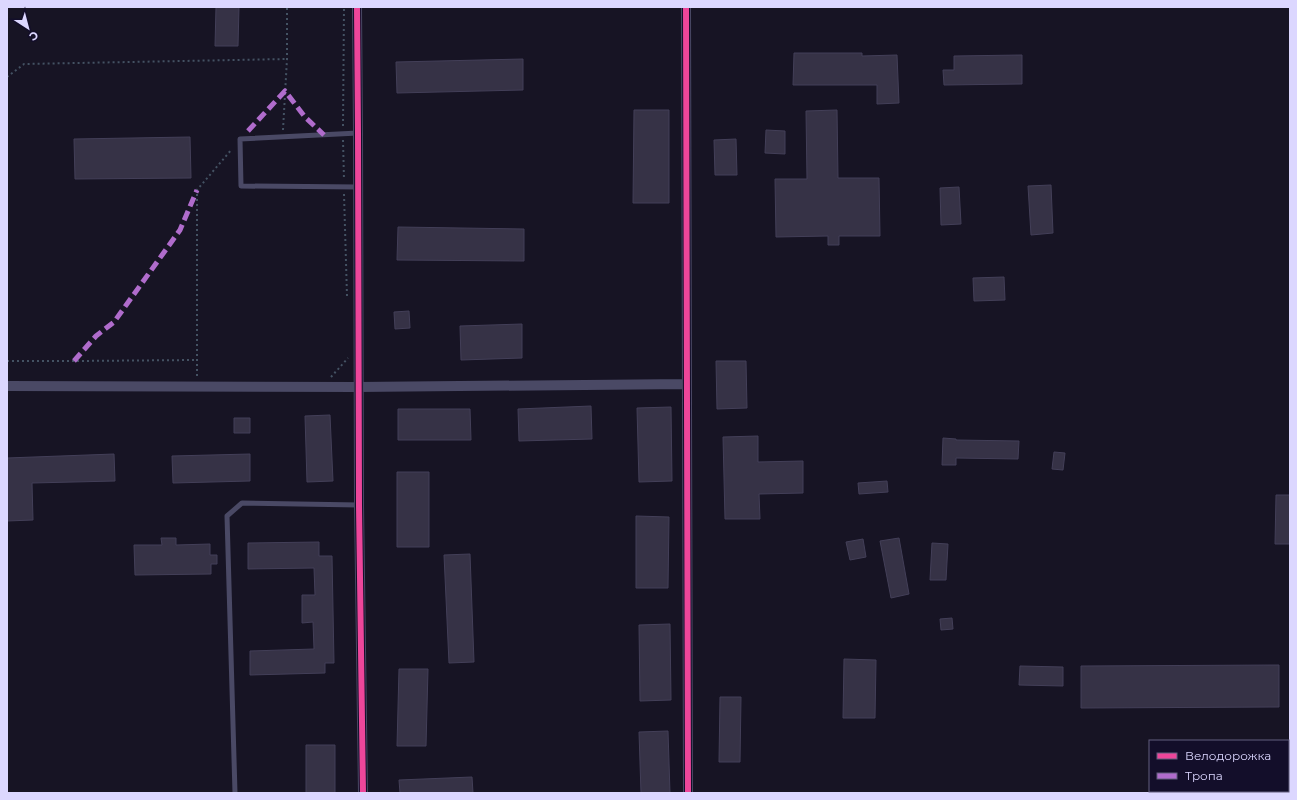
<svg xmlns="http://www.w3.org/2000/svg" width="1297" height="800" viewBox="0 0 1297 800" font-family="Montserrat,sans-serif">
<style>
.building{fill:#363246;stroke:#433f58}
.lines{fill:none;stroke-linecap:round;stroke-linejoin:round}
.path{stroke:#445263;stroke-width:2;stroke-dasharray:2 3;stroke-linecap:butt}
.lane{stroke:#4a4965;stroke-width:5}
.street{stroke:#4a4965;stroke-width:10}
.quiet{stroke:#b06ccc;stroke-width:5;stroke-dasharray:10 5;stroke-linecap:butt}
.cycleway-casing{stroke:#130e2a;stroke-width:8}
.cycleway{stroke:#ed469a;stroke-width:6}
</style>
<rect width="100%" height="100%" fill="#171424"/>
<path class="building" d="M216,7H239L238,46H215Z
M794,53H862V56L897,55L899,103L877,104V85H793Z
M1022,55V84L944,85L943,70H954V56Z
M523,59V90L397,93L396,62Z
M634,110H669V203H633Z
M837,110L838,178H879L880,236H839V245H828V236L776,237L775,179H807L806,111Z
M766,130L785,131V154L765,153Z
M190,137L191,178L75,179L74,139Z
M736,139L737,175H715L714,140Z
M1051,185L1053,233L1031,235L1028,186Z
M959,187L961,224L941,225L940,188Z
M398,227L524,229V261L397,260Z
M1004,277L1005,300L974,301L973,278Z
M409,311L410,328L395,329L394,312Z
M522,324V358L461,360L460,326Z
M716,361H746L747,408L717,409Z
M591,406L592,439L519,441L518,409Z
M671,407L672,481L639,482L637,408Z
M398,409H470L471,440H398Z
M330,415L333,481L307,482L305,416Z
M234,418H250V433H234Z
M758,436V462L803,461V493L759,494L760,519H725L723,437Z
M943,438L956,439V440L1019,441L1018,459L956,458V465H942Z
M1054,452L1065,453L1063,470L1052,469Z
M114,454L115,481L32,483L33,520L7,521V458Z
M250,454V481L173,483L172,456Z
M397,472H429V547H397Z
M887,481L888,492L859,494L858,483Z
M1276,495H1290V544H1275Z
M636,516L669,517L668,588H636Z
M161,538H176V545L210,544V555H217V564H211V574L135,575L134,545H162Z
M899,538L909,594L891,598L880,541Z
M863,539L866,557L850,560L846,542Z
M319,542V556H332L334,663H325V673L250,675V651L314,649L313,622L302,623V595H315L314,568L248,569V543Z
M932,543L948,544L946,580H930Z
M470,554L474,662L449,663L444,555Z
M952,618L953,629L941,630L940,619Z
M670,624L671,700L640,701L639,625Z
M844,659L876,660L875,718H843Z
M1279,665V707L1081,708V666Z
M1020,666L1063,667V686L1019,685Z
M399,669H428L426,746H397Z
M720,697H741L740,762H719Z
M668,731L670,793H641L639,732Z
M306,745H335V793H306Z
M472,777L473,793H400L399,780Z"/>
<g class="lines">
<path class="path" d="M7,77L24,64L287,59
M343,126L344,7
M283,130L287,59V7
M343,140L344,180
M344,194L347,296
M7,361H74L196,360
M197,376V190L232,149
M331,377L348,358"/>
<path class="lane" d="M358,187L241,186L240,139L358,133
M235,793L227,516L242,503L359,505"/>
<path class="street" d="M357,7L358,133L359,505L363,793
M686,7L688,793
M7,386L358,387L686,384"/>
<path class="quiet" d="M248,131L285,91L305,117L324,135
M74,361L96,336L114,322L180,230L197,190"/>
<defs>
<path id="cycleway" d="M357,7L358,133L359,505L363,793
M686,7L688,793"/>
</defs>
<use href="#cycleway" class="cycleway-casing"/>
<use href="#cycleway" class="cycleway"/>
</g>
<rect width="1297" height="800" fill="none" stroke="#dcd7ff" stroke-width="16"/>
<rect x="1149" y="740" width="140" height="52" fill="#130e2a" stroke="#635e7f"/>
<rect x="1157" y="753" width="20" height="6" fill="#ed469a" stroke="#635e7f"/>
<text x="1185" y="760" font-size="12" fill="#dcd7ff">Велодорожка</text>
<rect x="1157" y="773" width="20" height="6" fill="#b06ccc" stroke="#635e7f"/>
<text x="1185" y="780" font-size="12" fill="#dcd7ff">Тропа</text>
<g transform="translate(28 28) rotate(144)" stroke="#130e2a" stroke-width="3" paint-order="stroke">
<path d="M0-3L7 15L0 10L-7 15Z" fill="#dcd7ff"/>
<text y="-6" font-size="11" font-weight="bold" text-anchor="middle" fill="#dcd7ff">С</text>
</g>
</svg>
